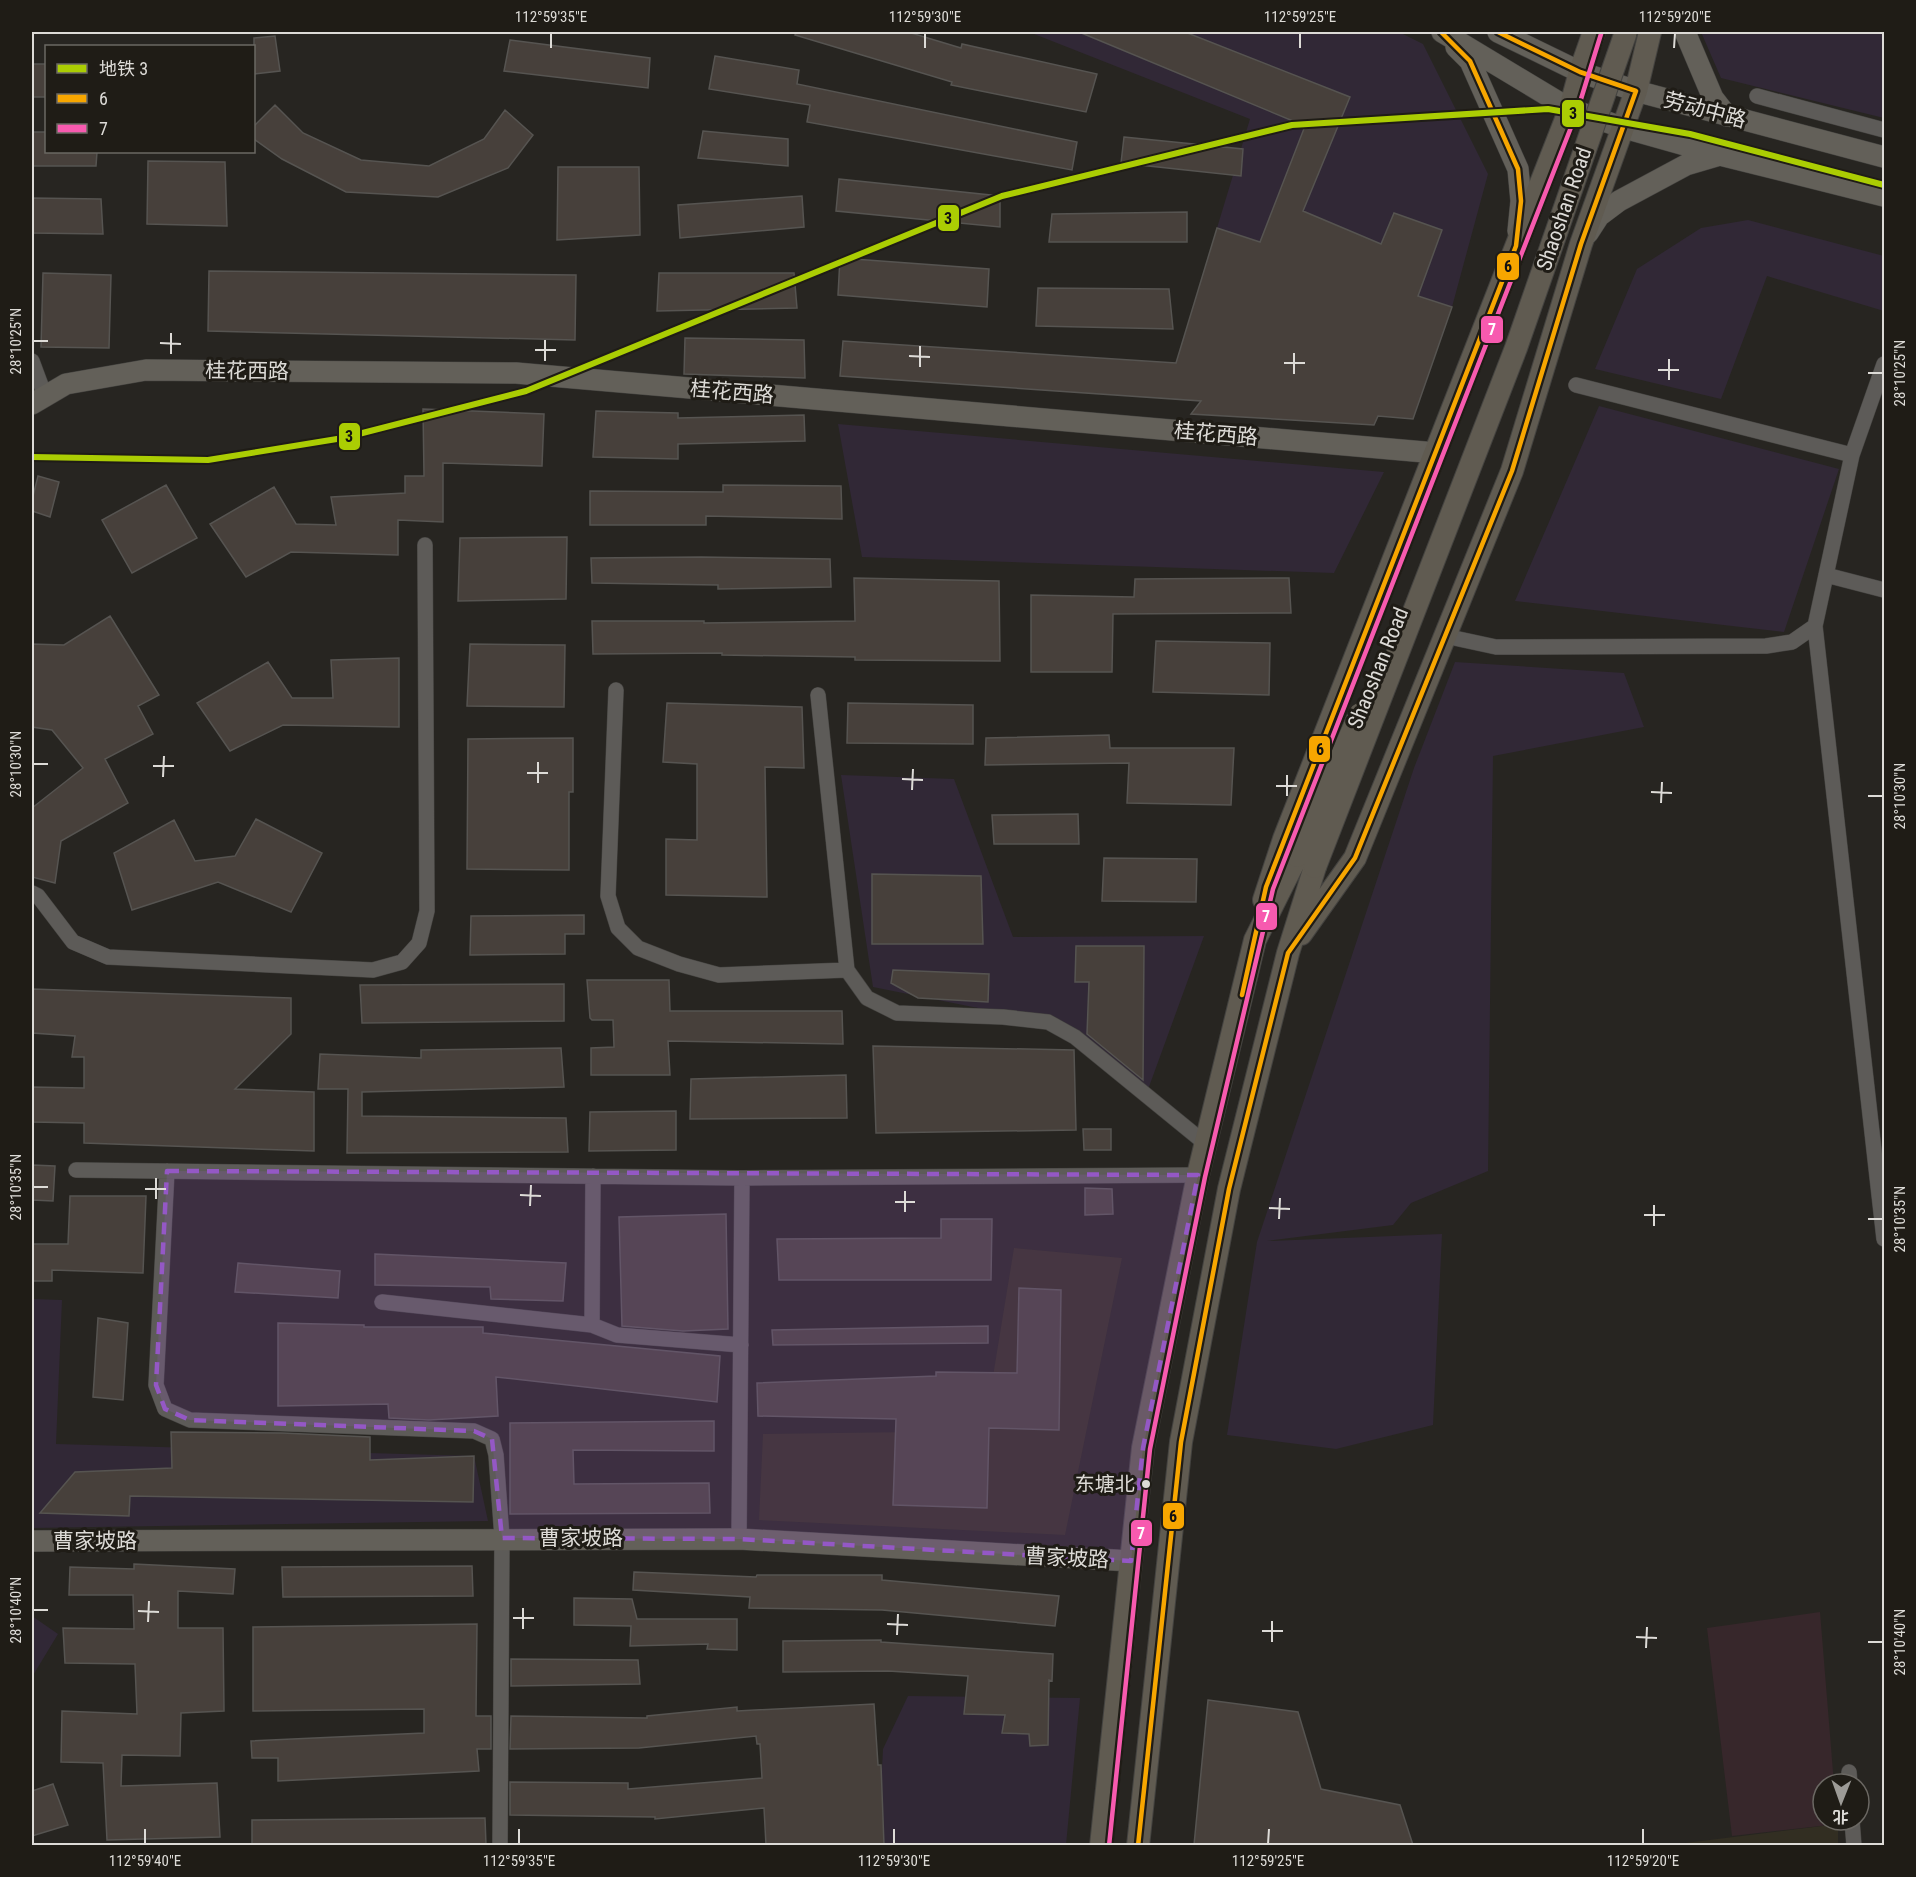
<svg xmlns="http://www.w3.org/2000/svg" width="1916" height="1877" viewBox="0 0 1916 1877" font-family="'Roboto Condensed','Noto Sans SC',sans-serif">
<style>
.commercial{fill:#312836}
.built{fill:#322e22}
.education{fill:#37272b}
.building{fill:#47403b;stroke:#565451;stroke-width:1.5}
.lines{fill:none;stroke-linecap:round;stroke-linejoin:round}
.street-casing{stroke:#444340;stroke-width:16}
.secondary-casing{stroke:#444340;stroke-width:22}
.primary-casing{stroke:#444340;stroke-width:24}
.street{stroke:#5d5b58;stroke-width:15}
.secondary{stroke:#636059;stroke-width:21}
.primary{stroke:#605b51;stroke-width:22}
.primary-bridge-casing{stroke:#444340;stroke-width:24;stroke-linecap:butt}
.primary-bridge{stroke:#605b51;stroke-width:22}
.bus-1-casing{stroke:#1f1c16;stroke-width:9}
.bus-2-casing{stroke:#1f1c16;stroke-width:9}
.bus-1{stroke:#f7a600;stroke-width:4.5}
.bus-2{stroke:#f75aaf;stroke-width:4.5}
.metro-1-casing{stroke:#1f1c16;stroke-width:10}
.metro-1{stroke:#abcd03;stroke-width:6}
.marked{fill:#9458c5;fill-opacity:0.2;stroke:#9458c5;stroke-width:4.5;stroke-dasharray:12 8;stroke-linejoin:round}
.ticks{fill:none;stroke:#dddbd7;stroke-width:2}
.bus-dot{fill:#dddbd7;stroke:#1f1c16;stroke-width:2}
.labels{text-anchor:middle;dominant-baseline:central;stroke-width:6;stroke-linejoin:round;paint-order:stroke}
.bus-label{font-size:20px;fill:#dddbd7;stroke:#1f1c16;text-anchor:end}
.street-label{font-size:21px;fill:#dddbd7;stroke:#1f1c16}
.line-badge{stroke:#1f1c16;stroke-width:2}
.badge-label{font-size:16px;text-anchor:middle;font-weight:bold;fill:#fff}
.pale-badge-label{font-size:16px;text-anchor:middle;font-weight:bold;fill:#111}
.neatline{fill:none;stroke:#dddbd7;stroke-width:2}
.ticks-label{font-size:15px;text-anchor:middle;fill:#dddbd7}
</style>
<rect width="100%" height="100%" fill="#272521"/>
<path class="commercial" d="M1029,32H1399L1423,44L1488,174L1452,307L1217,228L1250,119Z
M1701,32H1884V118L1721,78Z
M1748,220L1884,256V311L1767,276L1721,399L1595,369L1637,269L1701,228Z
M1599,406L1839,469L1784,632L1515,601Z
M838,424L1384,472L1334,573L862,557Z
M1455,662L1624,673L1644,727L1493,756L1488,1171L1411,1203L1393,1225L1267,1241L1442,1234L1433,1425L1336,1449L1227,1435L1257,1242L1414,768Z
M841,775L954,779L1013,937L1204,936L1146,1095L1048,1022L873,987Z
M32,1299L62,1300L56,1444L474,1456L488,1521L32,1528Z
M32,1616L58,1634L32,1677Z
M908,1696L1080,1698L1066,1845L878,1846L883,1749Z"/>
<path class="built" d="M1014,1248L1122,1258L1065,1535L759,1520L763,1434L984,1431Z
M1838,1824V1845H1669Z"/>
<path class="education" d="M1820,1612L1834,1784H1823V1820H1837L1838,1824L1732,1836L1707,1628Z"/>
<path class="building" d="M796,32H908L961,48L962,44L1097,74L1086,112L951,85L952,82L795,35Z
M1079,32H1185L1350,97L1303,211L1381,244L1394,213L1442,230L1418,296L1452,307L1413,419L1378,416L1374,425L1191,414L1201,401L840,376L843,341L1176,363L1217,228L1260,242L1305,126Z
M275,36L280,71L254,74V38Z
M510,40L650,58L648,88L504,71Z
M715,56L799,70L797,84L1077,142L1072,170L807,122L810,105L709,89Z
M32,64H46V97H32Z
M275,105L303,133L361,160L429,166L484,139L505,110L533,135L508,168L438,197L346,192L282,159L254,139V126Z
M703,131L788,139V166L698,158Z
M32,132H46V152H97L96,166H32Z
M1124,137L1243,149L1241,176L1121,163Z
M148,161L225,162L227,226L147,224Z
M558,167H639L640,235L557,240Z
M839,179L1000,196V227L836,211Z
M802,196L804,227L680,238L678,205Z
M32,198L101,199L103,234L32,233Z
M1187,212V242H1049L1052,214Z
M840,258L989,269L987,307L838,295Z
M209,271L576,275L575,340L208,331Z
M43,273L111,275L109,348L41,347Z
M659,273H794L797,308L657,311Z
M1038,288L1169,289L1173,329L1036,326Z
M685,338L804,340L805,378L684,374Z
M423,409L544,414L542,466L443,463V522L398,520V555L291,552L246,577L210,524L274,487L296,524L336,525L331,497L405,493V476H424Z
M596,411L678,413V418L804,415L805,441L678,444V459L593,457Z
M38,476L59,482L50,517L32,511V500Z
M166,485L197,538L132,573L102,520Z
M723,485L841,486L842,519L706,516V525H590V491L723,492Z
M567,537L566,599L458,601L460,538Z
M701,557L830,559L831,587L718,589V585L592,583L591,558Z
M854,578L999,581L1000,661L855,660V657L722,655V653L593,654L592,621H704V623L855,621Z
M1289,578L1291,613L1113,614L1112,672H1031V595L1134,597L1135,579Z
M110,616L159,695L138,706L153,734L105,759L128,803L61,841L55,883L32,877V808L83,768L52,730L32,727V644L64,645Z
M1156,641L1270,643L1269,695L1153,692Z
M470,644L565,645L564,707L467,706Z
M399,658V727L283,725L230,751L197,703L268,662L292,698H333L331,660Z
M667,703L802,707L804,768L765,767L767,897L666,895V839L697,840V764L663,762Z
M848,703L973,705V744L847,743Z
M1109,735L1110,748H1234L1231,805L1127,803L1129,763L985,765L986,738Z
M573,738V792H569V870L467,869L468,739Z
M1078,814L1079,844H994L992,815Z
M256,819L322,853L291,912L218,882L132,910L114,853L174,820L195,861L235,856Z
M1104,858L1197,859L1196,902L1102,901Z
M872,874L981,876L983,944H872Z
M584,915V934H565V954L470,955L471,916Z
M1076,946H1144L1143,1080L1087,1034L1089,982H1075Z
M893,970L989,974L988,1002L918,998L891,983Z
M587,980H669L670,1011H842L843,1044L668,1041L670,1075H591V1048L614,1047L613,1020H592L590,1018Z
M564,984V1021L362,1023L360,985Z
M32,989L291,998V1034L235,1089L314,1092V1151L84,1143V1123L32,1122V1087L84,1088V1057H72L75,1036L32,1033Z
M873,1046L1074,1050L1076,1130L876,1133Z
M561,1048L564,1087L362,1092V1116L566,1118L568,1152L347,1153L348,1089H318L320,1054L421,1058V1050Z
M846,1075L847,1118L690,1119L691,1079Z
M676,1111V1150L589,1151L590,1112Z
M1083,1129H1111V1150H1084Z
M32,1165L55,1166L53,1201L32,1200Z
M1085,1188L1112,1189L1113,1214L1085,1215Z
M70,1196H146L143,1273L52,1270V1281H32V1244H68Z
M726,1214L728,1329L683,1331L622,1326L619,1217Z
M941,1219H992L991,1280H779L777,1239L941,1238Z
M375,1254L566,1263L563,1301L491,1299L490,1287L375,1285Z
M238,1263L340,1271L338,1298L235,1292Z
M1019,1288L1061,1290L1059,1430L989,1428L987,1508L893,1505L896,1419L758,1416L757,1383L936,1376V1372L1017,1373Z
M98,1318L128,1323L123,1400L93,1397Z
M278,1323L364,1325V1327H483V1333L720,1356L717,1402L496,1377L498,1416L429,1420L389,1418L388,1404L278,1406Z
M988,1326V1343L773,1345L772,1330Z
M714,1421V1451L573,1450L574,1484L709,1483L710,1513L510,1514V1423Z
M171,1432L282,1433L370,1437V1460L474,1456L473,1502L130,1496L129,1516L40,1513L75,1472L172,1468Z
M134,1564L235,1569L233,1594L178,1591V1628H223L224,1711L181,1713L180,1756L122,1755L121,1786L217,1783L220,1837L107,1840L103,1763L61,1762L62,1711L137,1714L135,1664L65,1663L63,1628L134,1629L133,1595H69L70,1567L134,1569Z
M472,1566L473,1596L283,1597L282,1567Z
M634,1572L756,1577L757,1575H882V1580L1059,1596L1055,1626L882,1610L749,1608L750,1597L633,1590Z
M574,1598L632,1599L637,1619H737V1650L707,1649L708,1644L630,1646L631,1626L574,1625Z
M477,1624L476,1716H491V1749H477L479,1771L278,1781V1758H252L251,1741L424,1733V1709L253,1711V1627Z
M881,1640V1642L1053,1654L1052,1681L1049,1680L1048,1745L1030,1746L1029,1734L1002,1733L1005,1715L964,1714L968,1676L888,1671L783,1672V1641Z
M511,1659L638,1660L640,1684L511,1686Z
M1208,1700L1298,1712L1321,1789L1400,1805L1413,1845H1194Z
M874,1704L878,1765H881L884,1845H766L764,1808L655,1819V1817L510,1815V1782L628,1783V1789L762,1778L760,1744H757L756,1736L639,1748L510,1749L511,1716L647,1718V1716L737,1707V1711Z
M53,1784L68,1825L32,1836V1791Z
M485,1818L486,1845H252V1820Z"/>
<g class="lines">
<defs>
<path id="street" d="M1757,96L1884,130
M32,361L45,396
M1852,455L1884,364
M1826,575L1884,590
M1815,626L1884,1239
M1445,636L1496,647L1766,646L1792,642L1815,626L1852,455L1576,385
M616,690L608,896L618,928L638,948L679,964L719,975L847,970
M818,695L847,970L867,998L897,1013L1003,1017L1048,1022L1075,1037L1206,1144
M32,893L38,896L73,942L108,957L373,970L402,962L419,943L427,911L425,545
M76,1170L742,1178L1198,1175
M167,1171L156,1385L165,1409L190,1420L474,1431L492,1439L496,1455L502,1538L500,1846
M382,1302L592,1325L617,1335L741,1345
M592,1325L593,1176
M739,1539L742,1178
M1849,1772L1850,1784
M1852,1820L1854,1846"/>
<path id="secondary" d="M1442,32L1570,109L1624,128L1720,155L1884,196
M1498,32L1580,72L1636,91L1884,157
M1685,32L1713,98L1727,116
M1456,47L1470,61L1518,169L1521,201L1518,231
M1588,233L1599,216L1619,201L1686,165L1720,155
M32,404L66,384L146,370L516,373L1436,453
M32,1541L739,1539L1131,1561"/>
<path id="primary" d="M1264,900L1284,839L1570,109L1580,72L1594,32
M1301,934L1355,858L1512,471L1581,244L1636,91L1650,32
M1101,1846L1143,1448L1198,1175L1255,940L1297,856
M1138,1846L1181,1442L1229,1189L1288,953L1315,867"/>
</defs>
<use href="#street" class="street-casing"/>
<use href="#secondary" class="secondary-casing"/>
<use href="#primary" class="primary-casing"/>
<use href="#street" class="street"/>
<use href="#secondary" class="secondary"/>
<use href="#primary" class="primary"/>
<defs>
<path id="primary-bridge" d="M1297,856L1360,714
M1315,867L1516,348L1626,32"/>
</defs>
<use href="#primary-bridge" class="primary-bridge-casing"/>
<use href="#primary-bridge" class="primary-bridge"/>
<defs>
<path id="bus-1" d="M1242,995L1266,887L1516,246L1521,201L1518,169L1470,61L1441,32
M1138,1846L1181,1442L1229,1189L1288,953L1355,858L1512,471L1581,244L1636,91L1580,72L1498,32"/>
<path id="bus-2" d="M1109,1846L1150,1449L1205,1177L1273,889L1577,112L1601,34"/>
</defs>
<use href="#bus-1" class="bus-1-casing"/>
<use href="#bus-2" class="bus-2-casing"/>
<use href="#bus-1" class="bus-1"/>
<use href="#bus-2" class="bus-2"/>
<defs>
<path id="metro-1" d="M32,457L208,460L343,438L526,391L1002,196L1292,125L1548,109L1690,134L1884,185"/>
</defs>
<use href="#metro-1" class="metro-1-casing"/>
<use href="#metro-1" class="metro-1"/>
</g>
<path class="marked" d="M167,1171L1198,1175L1143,1448L1131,1561L739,1539L502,1538L492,1439L474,1431L190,1420L165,1409L156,1385Z"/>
<path class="ticks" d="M551,48V33M925,48V33M1300,48V33M1674,48L1675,33M33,341H48M160,343L181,344M535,350H556M171,354V333M909,356L930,357M545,361V340M1284,363H1305M920,367V346M1658,370H1679M1868,373H1883M1294,374V353M1669,380V359M33,764H48M153,766H174M527,773H548M163,777L164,756M902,779L923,780M538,783V762M1276,786H1297M912,790L913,769M1651,792L1672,793M1287,796V775M1868,796H1883M1661,803L1662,782M33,1187H48M145,1189H166M520,1195L541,1196M156,1199V1178M895,1202H915M530,1206L531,1185M1269,1208L1290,1209M905,1212V1191M1644,1215H1665M1279,1219L1280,1198M1868,1219H1883M1654,1226V1205M33,1610H48M138,1611L159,1612M513,1618H534M148,1622L149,1601M887,1624L908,1625M523,1629V1608M1262,1631H1283M897,1635L898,1614M1636,1637L1657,1638M1272,1642V1621M1868,1642H1883M1646,1648L1647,1627M145,1844V1829M519,1844V1829M894,1844V1829M1268,1844L1269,1829M1643,1844V1829"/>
<circle class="bus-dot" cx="1146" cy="1484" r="5"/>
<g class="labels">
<g class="bus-label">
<text x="1135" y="1484">东塘北</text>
</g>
<g class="street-label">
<text transform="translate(1705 110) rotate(15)">劳动中路</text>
<text transform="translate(1564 209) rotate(-71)">Shaoshan Road</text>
<text transform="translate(247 371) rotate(1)">桂花西路</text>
<text transform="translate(732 392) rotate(5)">桂花西路</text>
<text transform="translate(1216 434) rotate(5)">桂花西路</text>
<text transform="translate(1378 668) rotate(-68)">Shaoshan Road</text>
<text x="581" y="1538">曹家坡路</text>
<text x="95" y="1541">曹家坡路</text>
<text transform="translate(1067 1558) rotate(3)">曹家坡路</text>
</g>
</g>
<g class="line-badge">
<rect x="1561" y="99" width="24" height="29" rx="6" fill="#abcd03"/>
<rect x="937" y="204" width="23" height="28" rx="6" fill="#abcd03"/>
<rect x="1496" y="252" width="24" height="29" rx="6" fill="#f7a600"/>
<rect x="1480" y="315" width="24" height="29" rx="6" fill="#f75aaf"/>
<rect x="338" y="422" width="23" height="29" rx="6" fill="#abcd03"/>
<rect x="1308" y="735" width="23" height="28" rx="6" fill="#f7a600"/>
<rect x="1255" y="902" width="23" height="29" rx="6" fill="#f75aaf"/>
<rect x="1162" y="1502" width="23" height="28" rx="6" fill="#f7a600"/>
<rect x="1130" y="1519" width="23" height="28" rx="6" fill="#f75aaf"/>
</g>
<g class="badge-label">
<text x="1492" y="335">7</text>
<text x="1266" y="922">7</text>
<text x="1141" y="1539">7</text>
</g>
<g class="pale-badge-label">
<text x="1573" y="119">3</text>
<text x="948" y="224">3</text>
<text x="1508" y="272">6</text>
<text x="349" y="442">3</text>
<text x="1320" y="755">6</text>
<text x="1173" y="1522">6</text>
</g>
<rect width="1916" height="1877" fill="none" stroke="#1f1c16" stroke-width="66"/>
<rect x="45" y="45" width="210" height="108" fill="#1f1c16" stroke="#6b6863" stroke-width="1.5"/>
<rect x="57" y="64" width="30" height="9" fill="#abcd03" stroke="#6b6863" stroke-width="1.5"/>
<text x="99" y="75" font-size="18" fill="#dddbd7">地铁 3</text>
<rect x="57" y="94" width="30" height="9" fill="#f7a600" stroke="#6b6863" stroke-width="1.5"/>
<text x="99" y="105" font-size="18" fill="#dddbd7">6</text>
<rect x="57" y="124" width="30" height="9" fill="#f75aaf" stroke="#6b6863" stroke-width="1.5"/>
<text x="99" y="135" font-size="18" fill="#dddbd7">7</text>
<g transform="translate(1841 1802) rotate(181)"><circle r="28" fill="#1f1c16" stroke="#6b6863" stroke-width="1.5"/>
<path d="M0-4.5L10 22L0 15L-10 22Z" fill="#9d9b97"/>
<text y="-9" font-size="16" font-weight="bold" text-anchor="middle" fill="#dddbd7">北</text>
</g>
<rect x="33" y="33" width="1850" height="1811" class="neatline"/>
<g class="ticks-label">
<text x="551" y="22">112°59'35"E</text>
<text x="925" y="22">112°59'30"E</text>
<text x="1300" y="22">112°59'25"E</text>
<text x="1675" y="22">112°59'20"E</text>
<text transform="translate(16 341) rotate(-90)" y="5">28°10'25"N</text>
<text transform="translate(1900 373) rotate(-90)" y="5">28°10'25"N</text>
<text transform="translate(16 764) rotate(-90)" y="5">28°10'30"N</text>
<text transform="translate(1900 796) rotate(-90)" y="5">28°10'30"N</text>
<text transform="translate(16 1187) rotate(-90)" y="5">28°10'35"N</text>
<text transform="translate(1900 1219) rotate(-90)" y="5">28°10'35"N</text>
<text transform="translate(16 1610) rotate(-90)" y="5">28°10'40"N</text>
<text transform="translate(1900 1642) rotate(-90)" y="5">28°10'40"N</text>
<text x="145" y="1866">112°59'40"E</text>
<text x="519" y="1866">112°59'35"E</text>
<text x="894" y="1866">112°59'30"E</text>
<text x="1268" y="1866">112°59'25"E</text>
<text x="1643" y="1866">112°59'20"E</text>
</g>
</svg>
